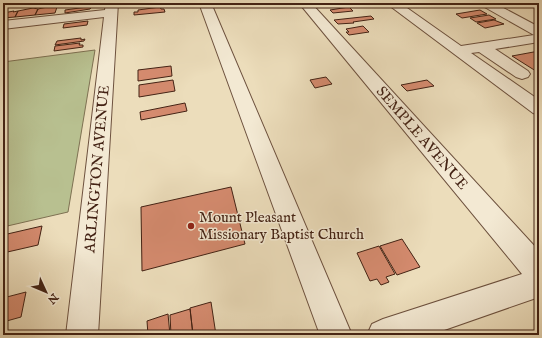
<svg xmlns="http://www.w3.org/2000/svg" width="542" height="338" viewBox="0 0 542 338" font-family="'IM FELL English',serif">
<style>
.green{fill:#b8c090;stroke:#7e7152}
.building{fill:#d58b6f;stroke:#432214}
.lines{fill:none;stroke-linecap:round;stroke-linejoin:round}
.minor-casing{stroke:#6d513e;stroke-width:2}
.minor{fill:#f3e9d3;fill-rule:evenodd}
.poi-dot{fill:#8f2418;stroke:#f3e9d3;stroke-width:1.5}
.labels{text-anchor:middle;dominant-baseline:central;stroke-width:3;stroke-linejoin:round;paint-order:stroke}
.street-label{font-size:15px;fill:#432214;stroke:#f3e9d3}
.poi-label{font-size:15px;fill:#432214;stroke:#f3e9d3;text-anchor:start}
</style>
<rect width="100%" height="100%" fill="#ecddbb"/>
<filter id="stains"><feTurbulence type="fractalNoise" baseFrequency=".005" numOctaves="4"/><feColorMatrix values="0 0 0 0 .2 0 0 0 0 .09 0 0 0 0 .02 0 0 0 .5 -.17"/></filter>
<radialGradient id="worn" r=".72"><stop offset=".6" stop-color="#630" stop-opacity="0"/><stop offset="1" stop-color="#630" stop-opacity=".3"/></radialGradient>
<path class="green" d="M95,50L68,212L3,227V62Z"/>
<path class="building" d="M73,3H93L72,6Z
M450,3H464L468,5L455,7L452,5L446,6L442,4Z
M52,6L57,7L55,13L35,15L38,9Z
M87,7L91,8L90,9L65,13V10Z
M160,7L161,9H164L165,12L134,15V12H138V10Z
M349,7L353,11L333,13L330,10Z
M33,8L38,9L35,15L15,17L18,11Z
M480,10L487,14L462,18L456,14Z
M14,11L13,12L18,11L15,17L3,18V13Z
M489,15L496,19L476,22L470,18Z
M371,16L374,19L353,22L354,23L338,24L334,20Z
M494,20L504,24L485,28L477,23Z
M88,21L87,25L63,28L64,24Z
M363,26L369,32L349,35L346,32H349L346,29Z
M81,38V40L85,39L84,41L55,45L57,41Z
M80,43L79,45H83V47L54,51L55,46Z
M539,51V73L512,56Z
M171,66L172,76L138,81V70Z
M326,77L332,84L315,88L310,80Z
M173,80L175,91L139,97V85Z
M427,80L434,86L407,91L401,85Z
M185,103L187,111L141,120L140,112Z
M231,187L245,244L142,271L141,207Z
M42,226L38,245L3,253V235Z
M402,239L420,267L397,275L380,246Z
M379,246L395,274L386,277L389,282L381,285L377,279L370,281L357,253Z
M26,292L21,317L3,322V298Z
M211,302L216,335H193L190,308Z
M190,309L193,335H171L170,315Z
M168,314L170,335H148L147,321Z"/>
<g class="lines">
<defs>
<path id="minor" d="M106,3H118L98,335H66L104,17L3,29V21L105,10Z
M199,3H211L352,335H320Z
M299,3H311L539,251V297L430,335H367L372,324L383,319L522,274Z
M386,3H400L461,46L534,35L481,5L479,3H494L539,27V42L495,49L528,71L530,74L528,77L522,79L516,77L479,52L471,53L539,100V115L533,113Z"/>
</defs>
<use href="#minor" class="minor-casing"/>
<use href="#minor" class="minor"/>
</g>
<circle class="poi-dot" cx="191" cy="226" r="4"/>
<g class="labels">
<g class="street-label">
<text transform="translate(422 138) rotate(49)">SEMPLE AVENUE</text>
<text transform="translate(97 169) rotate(-85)">ARLINGTON AVENUE</text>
</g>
<g class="poi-label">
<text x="199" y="217">Mount Pleasant<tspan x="199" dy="17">Missionary Baptist Church</tspan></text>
</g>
</g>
<rect width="542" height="338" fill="none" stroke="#ecddbb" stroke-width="16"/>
<rect x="4" y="4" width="534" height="330" fill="none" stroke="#432214" stroke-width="2"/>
<rect x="8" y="8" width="526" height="322" fill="none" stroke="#432214"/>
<g transform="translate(46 292) rotate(134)" stroke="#f3e9d3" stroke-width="3" paint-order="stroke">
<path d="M0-3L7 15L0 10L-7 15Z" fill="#432214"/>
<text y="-6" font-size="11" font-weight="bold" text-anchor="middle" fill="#432214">N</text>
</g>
<rect width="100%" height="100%" filter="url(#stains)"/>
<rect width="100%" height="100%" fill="url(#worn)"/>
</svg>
